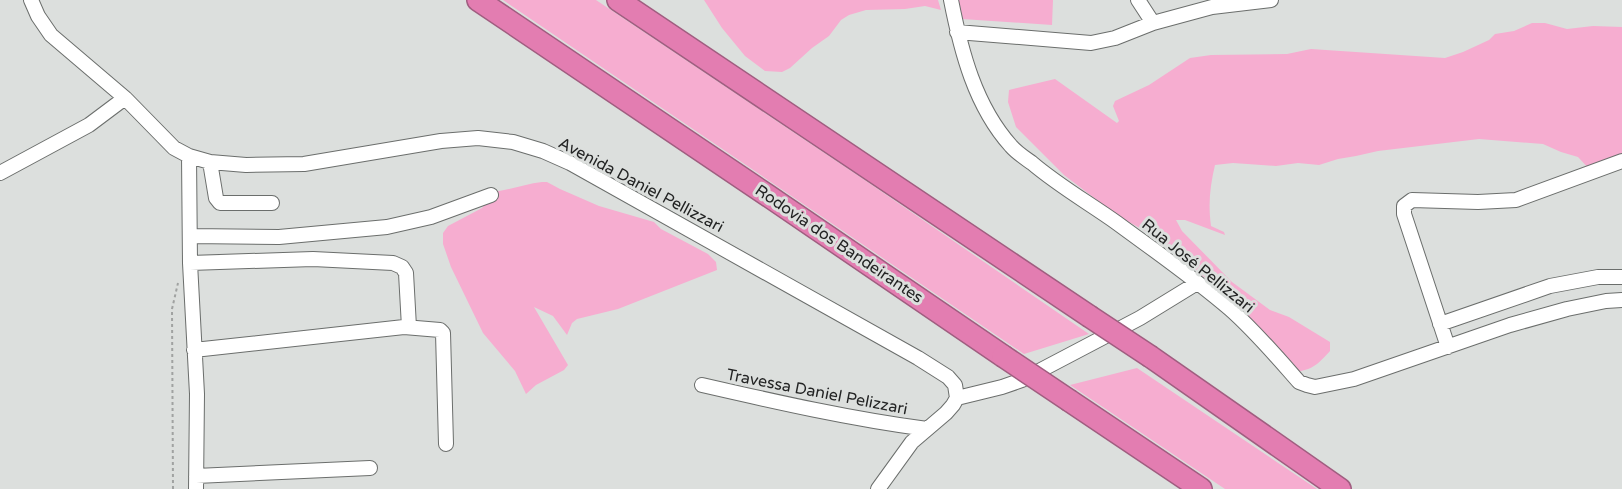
<svg xmlns="http://www.w3.org/2000/svg" width="1622" height="489" viewBox="0 0 1622 489" font-family="'Varela Round',sans-serif">
<style>
.green{fill:#f6add0}
.lines{fill:none;stroke-linecap:round;stroke-linejoin:round}
.minor-casing{stroke:#6b6e6c;stroke-width:16}
.highway-casing{stroke:#a05e80;stroke-width:24}
.path{stroke:#a0a2a1;stroke-width:2;stroke-dasharray:3 3;stroke-linecap:butt}
.minor{stroke:#fff;stroke-width:14}
.highway{stroke:#e37db1;stroke-width:21}
.highway-bridge-casing{stroke:#a05e80;stroke-width:24;stroke-linecap:butt}
.highway-bridge{stroke:#e37db1;stroke-width:21}
.labels{text-anchor:middle;dominant-baseline:central;stroke-width:6;stroke-linejoin:round;paint-order:stroke}
.street-label{font-size:16px;fill:#232424;stroke:#dcdfdd}
</style>
<rect width="100%" height="100%" fill="#dcdfdd"/>
<path class="green" d="M503,0H596L866,181L1089,334L1024,354Z
M704,0H938L941,10L925,6L905,9L866,10L849,15L841,20L829,36L812,48L790,68L782,72L765,71L745,56L722,28Z
M957,0H1053L1052,25L962,19Z
M1532,23H1545L1567,29L1593,26L1622,27V161L1591,171L1578,157L1561,152L1543,144L1479,139L1378,151L1356,156L1338,159L1319,165L1298,163L1276,166L1233,163L1215,165C1210,186 1208,204 1211,226L1224,232L1225,235L1185,220H1176L1182,231L1232,282L1270,310L1289,317L1330,342V351C1319,363 1313,370 1295,372L1253,322L1203,276L1156,237L1118,216L1064,175L1016,127L1008,102L1009,90L1055,79L1117,123L1119,121L1113,106L1115,101L1149,85L1190,58L1211,55L1287,54L1311,49L1445,58L1463,52L1489,40L1495,34L1514,31Z
M542,182H547L560,189L599,206L654,222L661,229L708,254L716,262L717,270L618,309L577,319L572,323L567,335L553,316L534,307L568,365L564,370L536,385L526,394L515,371L483,333L451,267L443,244V233L448,226L482,208L492,197L493,192C510,190 525,184 542,182Z
M1137,368L1317,489H1225L1070,385Z"/>
<g class="lines">
<defs>
<path id="minor" d="M31,0L38,16L51,35L125,98L174,148L189,156L210,162L246,165L304,164L441,141L478,138L513,142L543,151L570,163L918,358L948,377L955,385L957,398L953,405L946,413L912,442L878,489
M951,0C961,51 975,106 1011,146C1017,153 1025,158 1032,163C1059,186 1089,203 1117,223C1155,251 1194,278 1230,309C1255,331 1277,357 1299,382L1307,385L1315,387L1354,379L1510,325L1567,309L1606,301L1622,300
M1138,0L1153,23
M957,32L1091,43L1115,38L1153,23L1212,7L1271,0
M189,156L190,263L197,394L196,489
M210,162L216,198L220,203H272
M0,173L89,125L125,98
M190,236L279,237L387,227L431,217L491,195
M190,263L313,259L393,263L402,267L406,273L409,327
M1440,324L1550,286L1598,277H1622
M1448,347L1404,214V206L1412,200L1478,202L1516,200L1622,161
M194,350L404,327L440,330L443,333L446,444
M702,385C776,402 851,419 927,429
M957,398L1002,387L1022,380L1140,318L1197,283
M196,476L370,468"/>
<path id="highway" d="M478,0L767,195L1003,356
M618,0L1089,316
M1151,357L1340,489
M1070,401L1201,489"/>
</defs>
<use href="#minor" class="minor-casing"/>
<use href="#highway" class="highway-casing"/>
<path class="path" d="M173,489L172,309L178,283"/>
<use href="#minor" class="minor"/>
<use href="#highway" class="highway"/>
<defs>
<path id="highway-bridge" d="M1089,316L1151,357
M1003,356L1070,401"/>
</defs>
<use href="#highway-bridge" class="highway-bridge-casing"/>
<use href="#highway-bridge" class="highway-bridge"/>
</g>
<g class="labels">
<g class="street-label">
<text transform="translate(641 185) rotate(28)">Avenida Daniel Pellizzari</text>
<text transform="translate(839 244) rotate(34)">Rodovia dos Bandeirantes</text>
<text transform="translate(1198 266) rotate(39)">Rua José Pellizzari</text>
<text transform="translate(817 392) rotate(11)">Travessa Daniel Pelizzari</text>
</g>
</g>
</svg>
